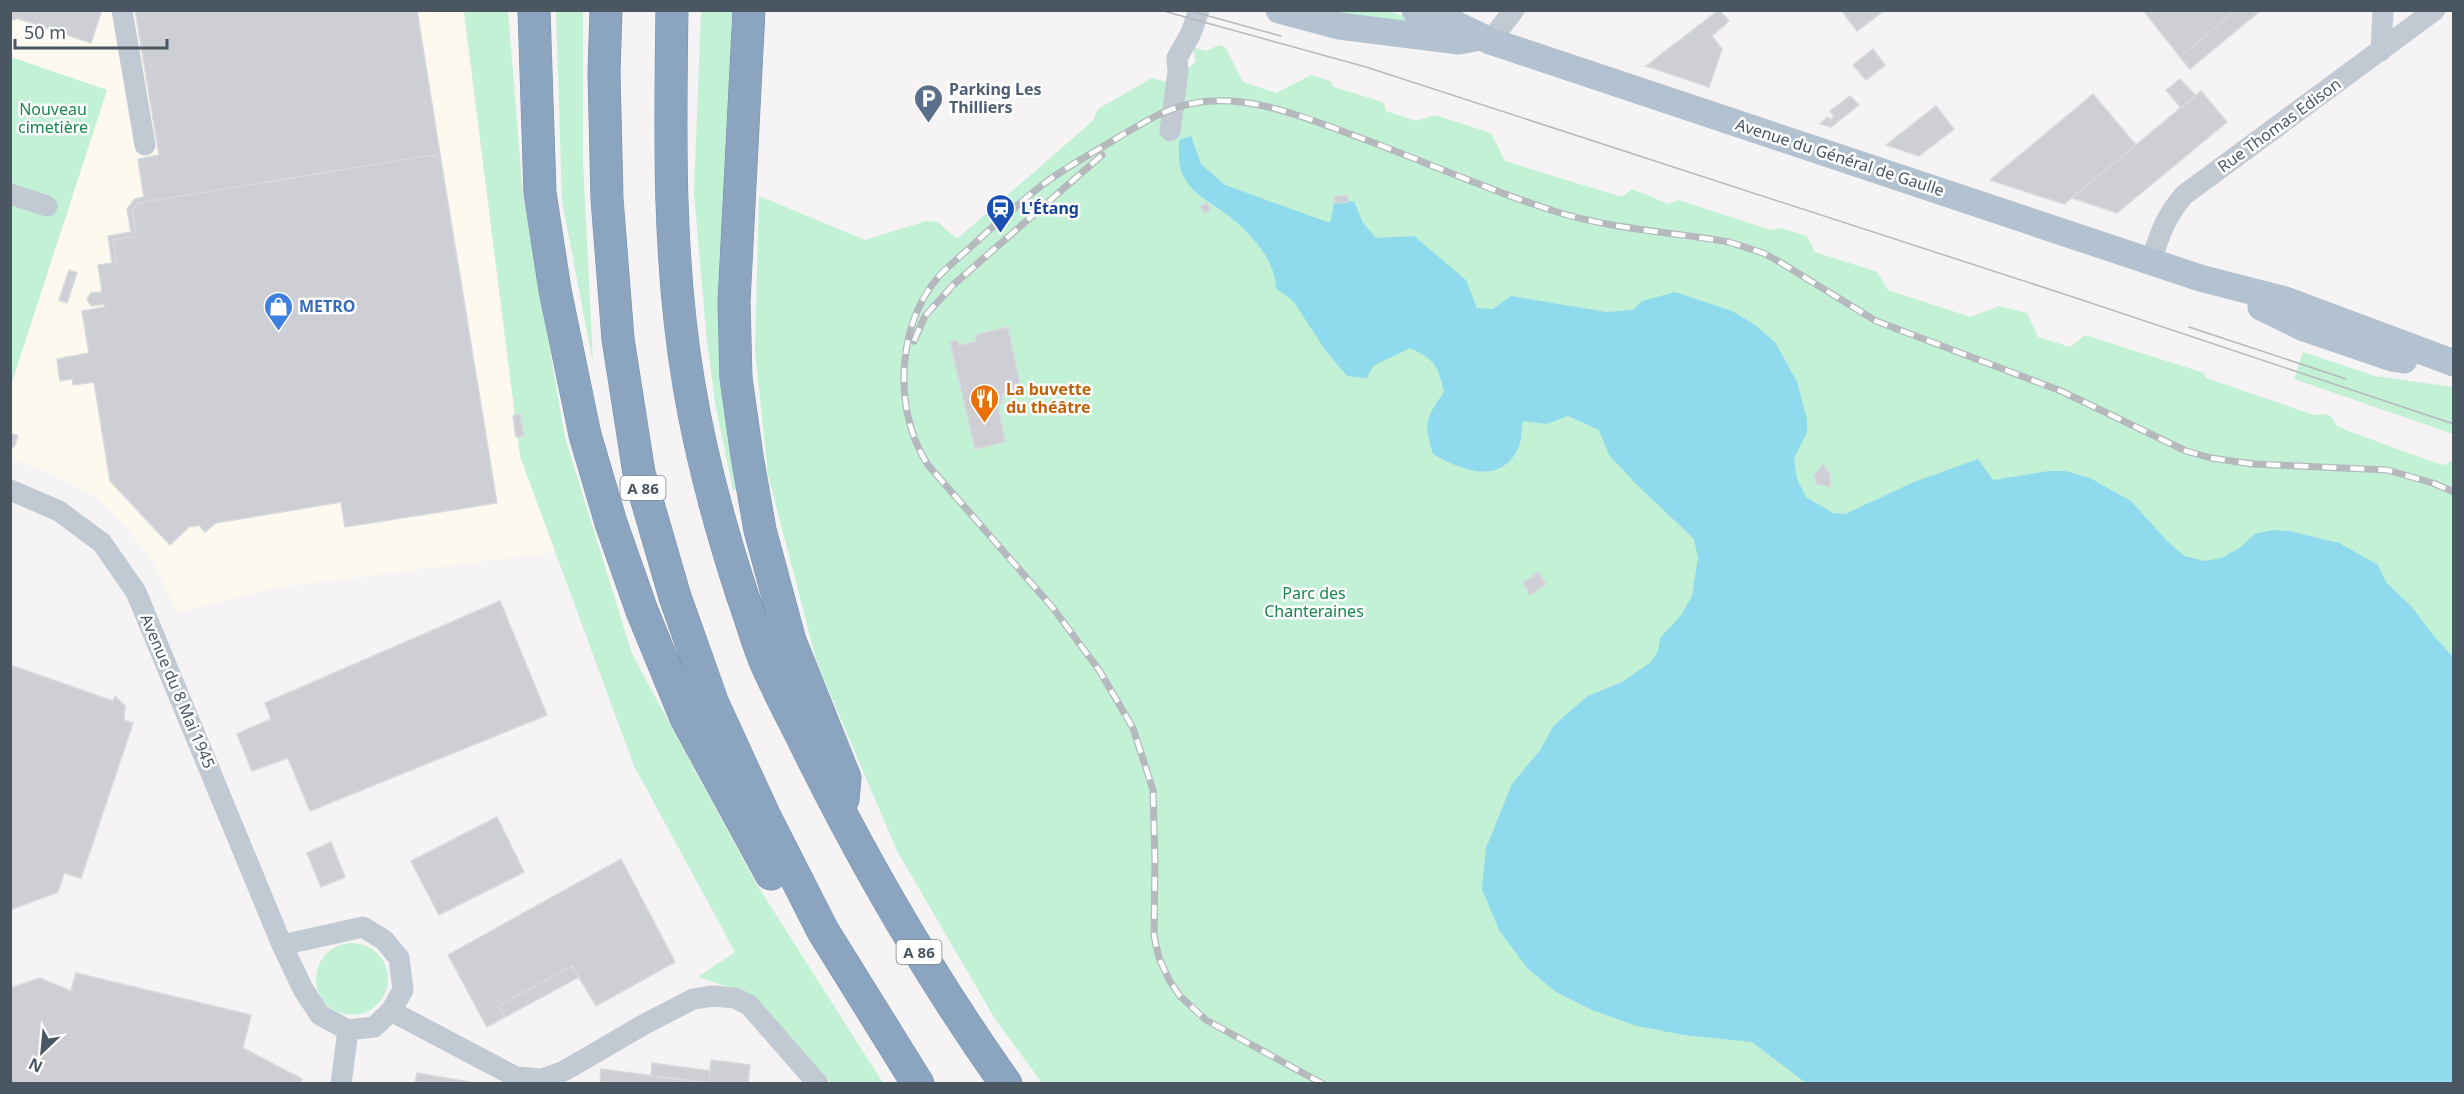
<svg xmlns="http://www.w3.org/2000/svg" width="2464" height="1094" viewBox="0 0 2464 1094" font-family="'Noto Sans',sans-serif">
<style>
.commercial{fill:#fdf9ef}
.green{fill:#c3f1d5}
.water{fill:#90daee}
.building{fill:#cdcfd5;stroke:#d7d9de;stroke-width:1.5}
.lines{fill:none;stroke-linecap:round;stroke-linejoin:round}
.highway-casing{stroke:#7690ad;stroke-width:33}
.minor{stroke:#c1cad2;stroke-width:21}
.major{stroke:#b3c2d1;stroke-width:27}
.highway{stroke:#8ba5c1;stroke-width:32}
.tram{stroke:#b5b8bd;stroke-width:1.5}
.rail-casing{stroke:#b5b8bd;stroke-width:7}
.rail{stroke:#fff;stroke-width:4.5;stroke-dasharray:14;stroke-linecap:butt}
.labels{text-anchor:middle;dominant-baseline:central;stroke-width:5;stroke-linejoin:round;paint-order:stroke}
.shield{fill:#fff;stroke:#808990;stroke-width:1.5}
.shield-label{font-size:15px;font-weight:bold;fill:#4a5661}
.service-label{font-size:16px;font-weight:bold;fill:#4e5e75;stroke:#fff;text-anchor:start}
.park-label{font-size:16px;fill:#17864f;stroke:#fff}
.street-label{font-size:16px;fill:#4a5661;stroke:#fff}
.transit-label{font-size:16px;font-weight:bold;fill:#164399;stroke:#fff;text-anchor:start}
.shop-label{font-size:16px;font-weight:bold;fill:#366cbe;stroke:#fff;text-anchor:start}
.food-label{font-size:16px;font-weight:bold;fill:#c56008;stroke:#fff;text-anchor:start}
</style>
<rect width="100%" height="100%" fill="#f5f3f3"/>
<path class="commercial" d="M11,11H463L520,456L555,552L275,588L177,613L153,561L126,527L96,497L47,472L11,457V385L107,91L11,57Z"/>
<path class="green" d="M464,11H508L523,196L565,437L632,654L757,885L883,1083H831L752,995L698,977L735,952L634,766L520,456Z
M556,11H583V161L593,363L562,201Z
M701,11H732L727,198L742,490H733L715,403L706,332L694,193Z
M1302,11H1388L1462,33Z
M1219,45L1225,47L1243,82L1276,93L1311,75L1330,81L1334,87L1383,102L1386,111L1416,121L1435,115L1491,133L1505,161L1508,162L1622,197L1632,189L1669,204L1678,200L1771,230L1781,228L1807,236L1815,252L1877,272L1888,290L1971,317L1999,306L2027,313L2038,337L2041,338L2070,347L2085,335L2204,373L2206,378L2314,415L2324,414L2332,417L2337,426L2351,432L2433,462L2445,465L2453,460V1083H1042L995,1019L897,851L817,663L768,475L755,351L759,196L865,240L926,221L938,222L957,239L1088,125L1093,120L1098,109L1152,78L1172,83L1196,61L1193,47L1206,51Z
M11,57L107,90L11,385Z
M2303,352L2375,376L2453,387V434L2294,379Z
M316 979a36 36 0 1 1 72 0a36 36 0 1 1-72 0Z"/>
<path class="water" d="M1191,136L1201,164L1225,185L1330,223L1334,204L1354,201L1363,223L1376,238L1414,236L1466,280L1477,308L1493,309L1511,296L1606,312L1633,310L1642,301L1675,292L1732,311L1755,325L1775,342L1797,382L1807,419V433L1794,458L1797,479L1806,497L1833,513L1845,514L1914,482L1978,459L1993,480L2049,471H2065L2090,478L2131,501L2166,540L2184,556L2205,561L2222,558L2241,547L2255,534L2273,530L2289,531L2339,543L2378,565L2386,582L2411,606L2433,635L2453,657V1083H1806L1752,1042L1684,1035L1637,1026L1592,1010L1556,992L1528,969L1499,930L1482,889L1486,848L1512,784L1540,750L1554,725L1588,696L1622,682L1651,662L1658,651L1660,638L1682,614L1692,596L1698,558L1694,539L1635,483L1609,455L1599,430L1568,416L1547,424L1523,421C1521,429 1522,441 1518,449C1499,486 1461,470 1433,454C1423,422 1426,418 1444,392C1438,365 1435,360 1410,348L1373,366L1367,378L1347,376L1326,351L1293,301L1276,288C1275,259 1251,234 1229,216C1211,202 1191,195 1182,173C1178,164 1179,150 1179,140Z"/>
<path class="building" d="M10,10H102L91,43L16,18L15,20L11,19Z
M135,10H417L441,160L433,155L138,203L132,211L136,236L113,240L117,262L112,263L108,236L131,232L127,209L135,199L144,197L138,159L159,155Z
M1719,10L1729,21L1712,36L1722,49L1709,87L1646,66Z
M1841,10H1885L1857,31Z
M2143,10H2236L2180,57Z
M2236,10H2261L2190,69L2180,57Z
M1873,49L1885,65L1866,80L1853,65Z
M2180,79L2196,96L2181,108L2166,90Z
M2201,91L2227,122L2117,213L2072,198Z
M2093,94L2136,145L2064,204L1990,180Z
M1850,96L1859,105L1831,127L1820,124L1828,117L1831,120L1834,117L1830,111Z
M1936,106L1954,129L1919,156L1886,145Z
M433,155L441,160L497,503L345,527L341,502L216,523L205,532L199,525L189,527L170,545L110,481L94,382L73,385L72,379L60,381L57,359L89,353L82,311L105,307L104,304L91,306L87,299L91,293L102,292L98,265L117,262L113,240L136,236L132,211L138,203Z
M1347,195L1348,202L1335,203L1334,197Z
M1206,203L1211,209L1205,214L1200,207Z
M69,270L77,273L67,303L59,300Z
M1008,327L1021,390L1002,394V403L998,404L1005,442L975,449L950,342L957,340L959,345L976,342L975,335Z
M520,414L524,436L516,437L513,416Z
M10,433L18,436L14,447L10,446Z
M1823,464L1830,475V487L1817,484L1814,476Z
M1538,572L1546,584L1530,595L1523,583Z
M500,601L547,715L310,811L288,758L252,771L237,734L271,719L265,703Z
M10,665L113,701L115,696L125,706L124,720L133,723L81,878L64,873L58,892L10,910Z
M497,817L524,872L439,915L411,861Z
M331,842L345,877L321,887L307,853Z
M621,859L675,962L596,1006L572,966L498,1006L505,1017L487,1027L448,955Z
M572,966L579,977L505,1017L498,1006Z
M76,973L251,1015L243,1048L302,1079L301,1084H10V988L40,978L71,991Z
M711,1060L750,1065L748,1084H600L601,1069L709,1083Z
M652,1063L710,1071L709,1083L651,1076Z
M417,1073L481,1084H415Z"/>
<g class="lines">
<defs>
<path id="highway" d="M534,10L540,193L555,290L585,435L611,523L642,611L686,718L771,874
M606,10L604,72L607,199L618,339L639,473L675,597L713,704L765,817L823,931L918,1084
M672,10C670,135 668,262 689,385C701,458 720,527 743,597C751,619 757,642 766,663C779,693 795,722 809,751C866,866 931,978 1006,1084
M749,10L734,302L736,378L747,456L760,530L790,641L845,778L843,799"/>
</defs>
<use href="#highway" class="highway-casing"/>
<path class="minor" d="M122,10L145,145
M1490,41L1514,10
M2381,51L2383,10
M1170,131L1178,72L1177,58L1191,33L1199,10
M10,194L47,206
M2151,261C2160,234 2165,217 2184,195L2435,10
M10,490L59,511L102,543L136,592L282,945L303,989L320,1015L348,1030L374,1027L391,1011L403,990L399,958L384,940L363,927L282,945
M391,1011L516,1077L542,1079L564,1071L643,1025L693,999L713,996L735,998L749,1005L818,1084
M341,1084L348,1030"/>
<path class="major" d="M1279,10L1339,26L1459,41L1475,38
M1415,10L1455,24L1490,41L2200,278L2285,300L2454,363
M2261,307L2304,328L2392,358L2404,360"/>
<use href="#highway" class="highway"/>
<path class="tram" d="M1160,10L1366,67L2070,296L2454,424
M1194,12L1281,36
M2189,327L2346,379"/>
<defs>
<path id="rail" d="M914,341L925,316L953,285L1102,155
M1323,1084L1206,1020L1180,996L1169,980L1159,958L1154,936L1155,861L1153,790L1133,728L1099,670L1053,608L928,465C891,409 896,314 948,267C979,240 1009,211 1041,186C1065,167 1093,153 1119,137C1141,124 1161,111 1186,105C1243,90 1306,118 1358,137C1424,161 1488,190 1554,211C1610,229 1671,232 1729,242L1763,253L1778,261L1876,321L2061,391L2186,451L2211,458L2253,464L2387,470L2433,483L2454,492"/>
</defs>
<use href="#rail" class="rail-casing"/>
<use href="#rail" class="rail"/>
</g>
<defs>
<symbol id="parking-pin" viewBox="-11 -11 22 30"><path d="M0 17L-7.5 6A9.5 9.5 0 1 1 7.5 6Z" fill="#5c6f8a" stroke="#fff"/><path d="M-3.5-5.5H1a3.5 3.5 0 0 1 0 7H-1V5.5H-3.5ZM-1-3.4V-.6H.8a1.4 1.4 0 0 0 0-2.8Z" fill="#fff"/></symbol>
<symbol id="station-pin" viewBox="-11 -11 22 30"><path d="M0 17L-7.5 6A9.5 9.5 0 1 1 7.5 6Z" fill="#1a4fb4" stroke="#fff"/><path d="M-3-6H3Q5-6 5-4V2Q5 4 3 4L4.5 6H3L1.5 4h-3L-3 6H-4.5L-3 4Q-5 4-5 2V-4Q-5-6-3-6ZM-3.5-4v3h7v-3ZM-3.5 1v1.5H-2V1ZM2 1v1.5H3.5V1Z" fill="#fff"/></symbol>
<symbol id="shop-pin" viewBox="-11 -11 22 30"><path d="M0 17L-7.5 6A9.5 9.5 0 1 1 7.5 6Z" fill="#3f7fe0" stroke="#fff"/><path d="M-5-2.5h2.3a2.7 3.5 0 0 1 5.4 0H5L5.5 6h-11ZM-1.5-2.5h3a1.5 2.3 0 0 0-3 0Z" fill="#fff"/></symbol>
<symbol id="restaurant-pin" viewBox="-11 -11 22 30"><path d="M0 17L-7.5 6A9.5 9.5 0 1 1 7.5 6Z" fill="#e8710a" stroke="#fff"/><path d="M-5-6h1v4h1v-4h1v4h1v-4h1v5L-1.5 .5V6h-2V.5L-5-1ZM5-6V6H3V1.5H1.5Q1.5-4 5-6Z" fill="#fff"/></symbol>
</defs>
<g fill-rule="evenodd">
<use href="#parking-pin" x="912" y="82" width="33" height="45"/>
<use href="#station-pin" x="984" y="192" width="33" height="45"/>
<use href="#shop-pin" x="262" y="290" width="33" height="45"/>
<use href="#restaurant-pin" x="968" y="382" width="33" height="45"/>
</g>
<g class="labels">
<g class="shield">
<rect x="620.5" y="476" width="45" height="24" rx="4.5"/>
<rect x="896.5" y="940" width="45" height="24" rx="4.5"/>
</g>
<g class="shield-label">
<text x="643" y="488">A 86</text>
<text x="919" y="952">A 86</text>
</g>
<g class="service-label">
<text x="949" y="89">Parking Les<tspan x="949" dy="18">Thilliers</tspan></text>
</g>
<g class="park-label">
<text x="53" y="109">Nouveau<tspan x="53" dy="18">cimetière</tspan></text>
<text x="1314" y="593">Parc des<tspan x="1314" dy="18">Chanteraines</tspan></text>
</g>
<g class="street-label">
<text transform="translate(2279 125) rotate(-36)">Rue Thomas Edison</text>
<text transform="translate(1840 157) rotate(18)">Avenue du Général de Gaulle</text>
<text transform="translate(178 691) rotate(67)">Avenue du 8 Mai 1945</text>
</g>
<g class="transit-label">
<text x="1021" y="208">L'Étang</text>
</g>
<g class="shop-label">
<text x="299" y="306">METRO</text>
</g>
<g class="food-label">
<text x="1006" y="389">La buvette<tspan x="1006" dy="18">du théâtre</tspan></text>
</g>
</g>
<rect width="2464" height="1094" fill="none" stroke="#4a5661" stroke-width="24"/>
<g transform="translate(42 1052) rotate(206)" stroke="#ffffff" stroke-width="4.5" paint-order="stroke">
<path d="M0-4.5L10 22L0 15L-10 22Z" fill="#4a5661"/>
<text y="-9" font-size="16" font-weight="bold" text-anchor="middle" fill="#4a5661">N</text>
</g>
<path d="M15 39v9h152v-9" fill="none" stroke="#4a5661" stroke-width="3"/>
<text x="24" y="39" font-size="18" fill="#4a5661" stroke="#ffffff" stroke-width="4.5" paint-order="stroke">50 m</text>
</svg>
